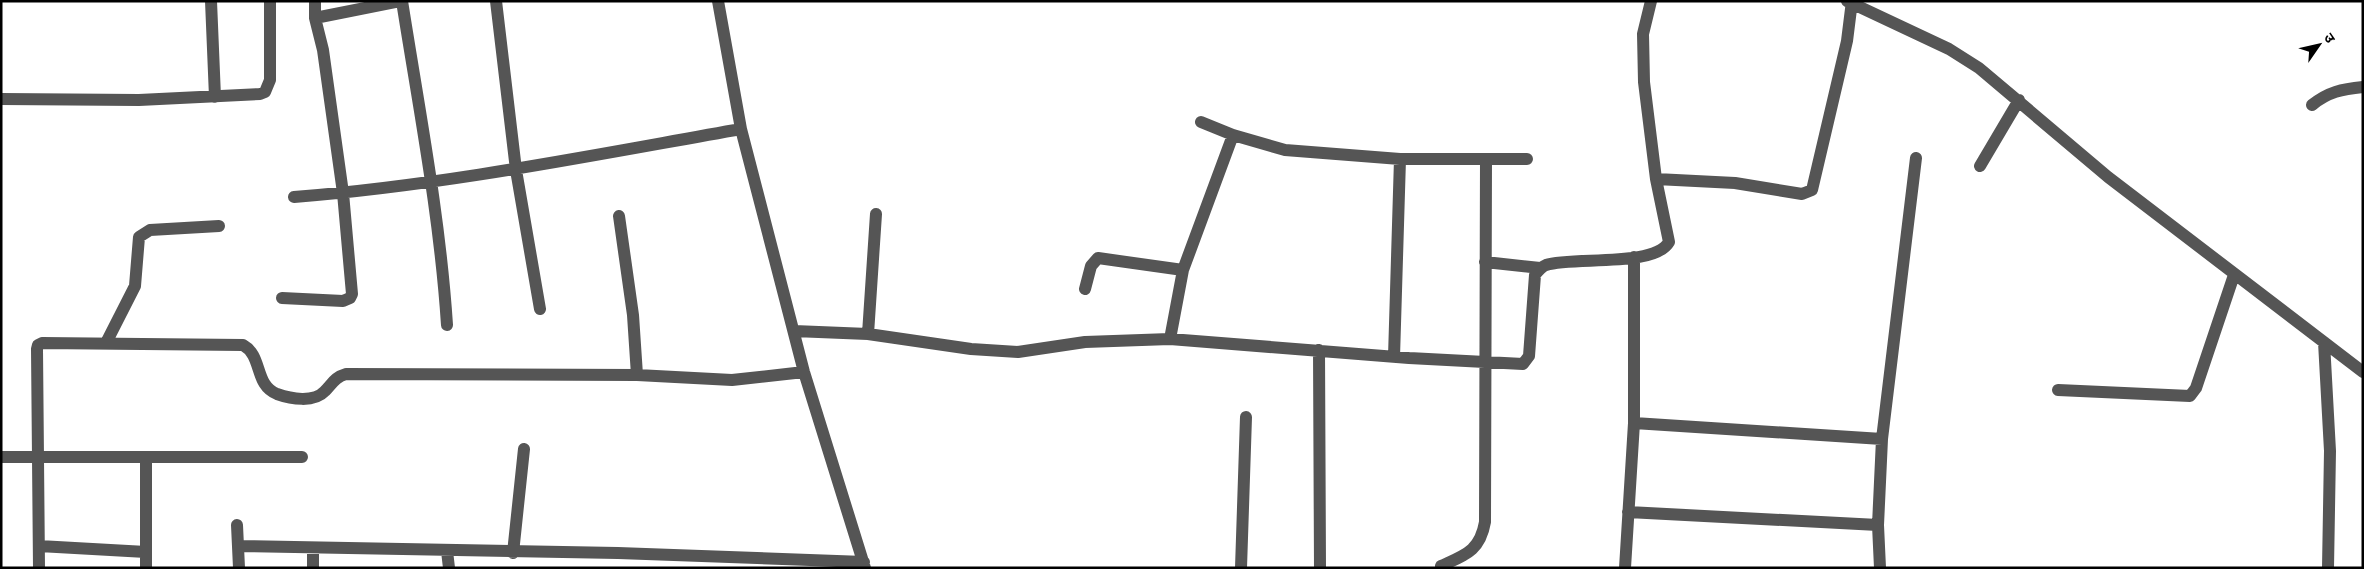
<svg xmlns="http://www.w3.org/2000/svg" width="2364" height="569" viewBox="0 0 2364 569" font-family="Overpass,'Noto Sans Devanagari',sans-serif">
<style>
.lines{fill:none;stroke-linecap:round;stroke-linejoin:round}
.minor{stroke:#555;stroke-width:12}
</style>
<rect width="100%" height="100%" fill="#fff"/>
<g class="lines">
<path class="minor" d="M211,1L215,97
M402,1C419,109 440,217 447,325
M496,1L516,170L540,309
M718,1L741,129L804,372L865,568
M1847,1L1949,49L1979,68L2108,177L2363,372
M315,18L400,1
M1,99L139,100L260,94L265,92L270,80V1
M2312,105C2328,92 2342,89 2363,87
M1201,122L1233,135L1285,150L1400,159H1527
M1980,166L2019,100
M1656,179L1735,183L1802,194L1812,190L1847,41L1852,1
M294,197C445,185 593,155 741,129
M619,216L633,315L637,375
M1485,262L1540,268
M1085,289L1091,266L1098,258L1183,270
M282,298L343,301L350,298L352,294L343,193L323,50L315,18V1
M794,331L868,334L971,349L1018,352L1085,342L1170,339L1409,358L1523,364L1529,356L1535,275C1538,271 1541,267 1546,265C1572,256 1654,268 1669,242L1656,179L1644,82L1643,34L1651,1
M868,334L876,214
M1170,339L1183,270L1233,135
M2324,342L2330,451L2328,568
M106,343L135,286L139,237L150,230L219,226
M1319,350L1320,568
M1394,357L1400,159
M2058,390L2190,396L2196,388L2234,275
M1634,423L1882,439
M1,457H302
M146,457V568
M1628,512L1878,525
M237,525L239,568
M39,546L146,552
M238,546L618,553L864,562
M313,549V568
M447,551L449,568
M513,553L524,449
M1441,566C1465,555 1480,551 1485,522L1486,159
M39,568L37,349L38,345L42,343L243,345C263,356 254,385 277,394C291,399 314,403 325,391C332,384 335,377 346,374L637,375L732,380L804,372
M1241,568L1246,417
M1625,568L1634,423V257
M1880,568L1878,525L1882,439L1916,158"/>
</g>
<rect width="2364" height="569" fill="none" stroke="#000000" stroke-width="5"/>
<g transform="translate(2319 45) rotate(56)" stroke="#ffffff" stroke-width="4" paint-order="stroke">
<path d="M0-4L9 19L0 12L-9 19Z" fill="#000000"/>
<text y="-8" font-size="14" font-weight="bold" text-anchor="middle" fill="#000000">उ</text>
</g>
</svg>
